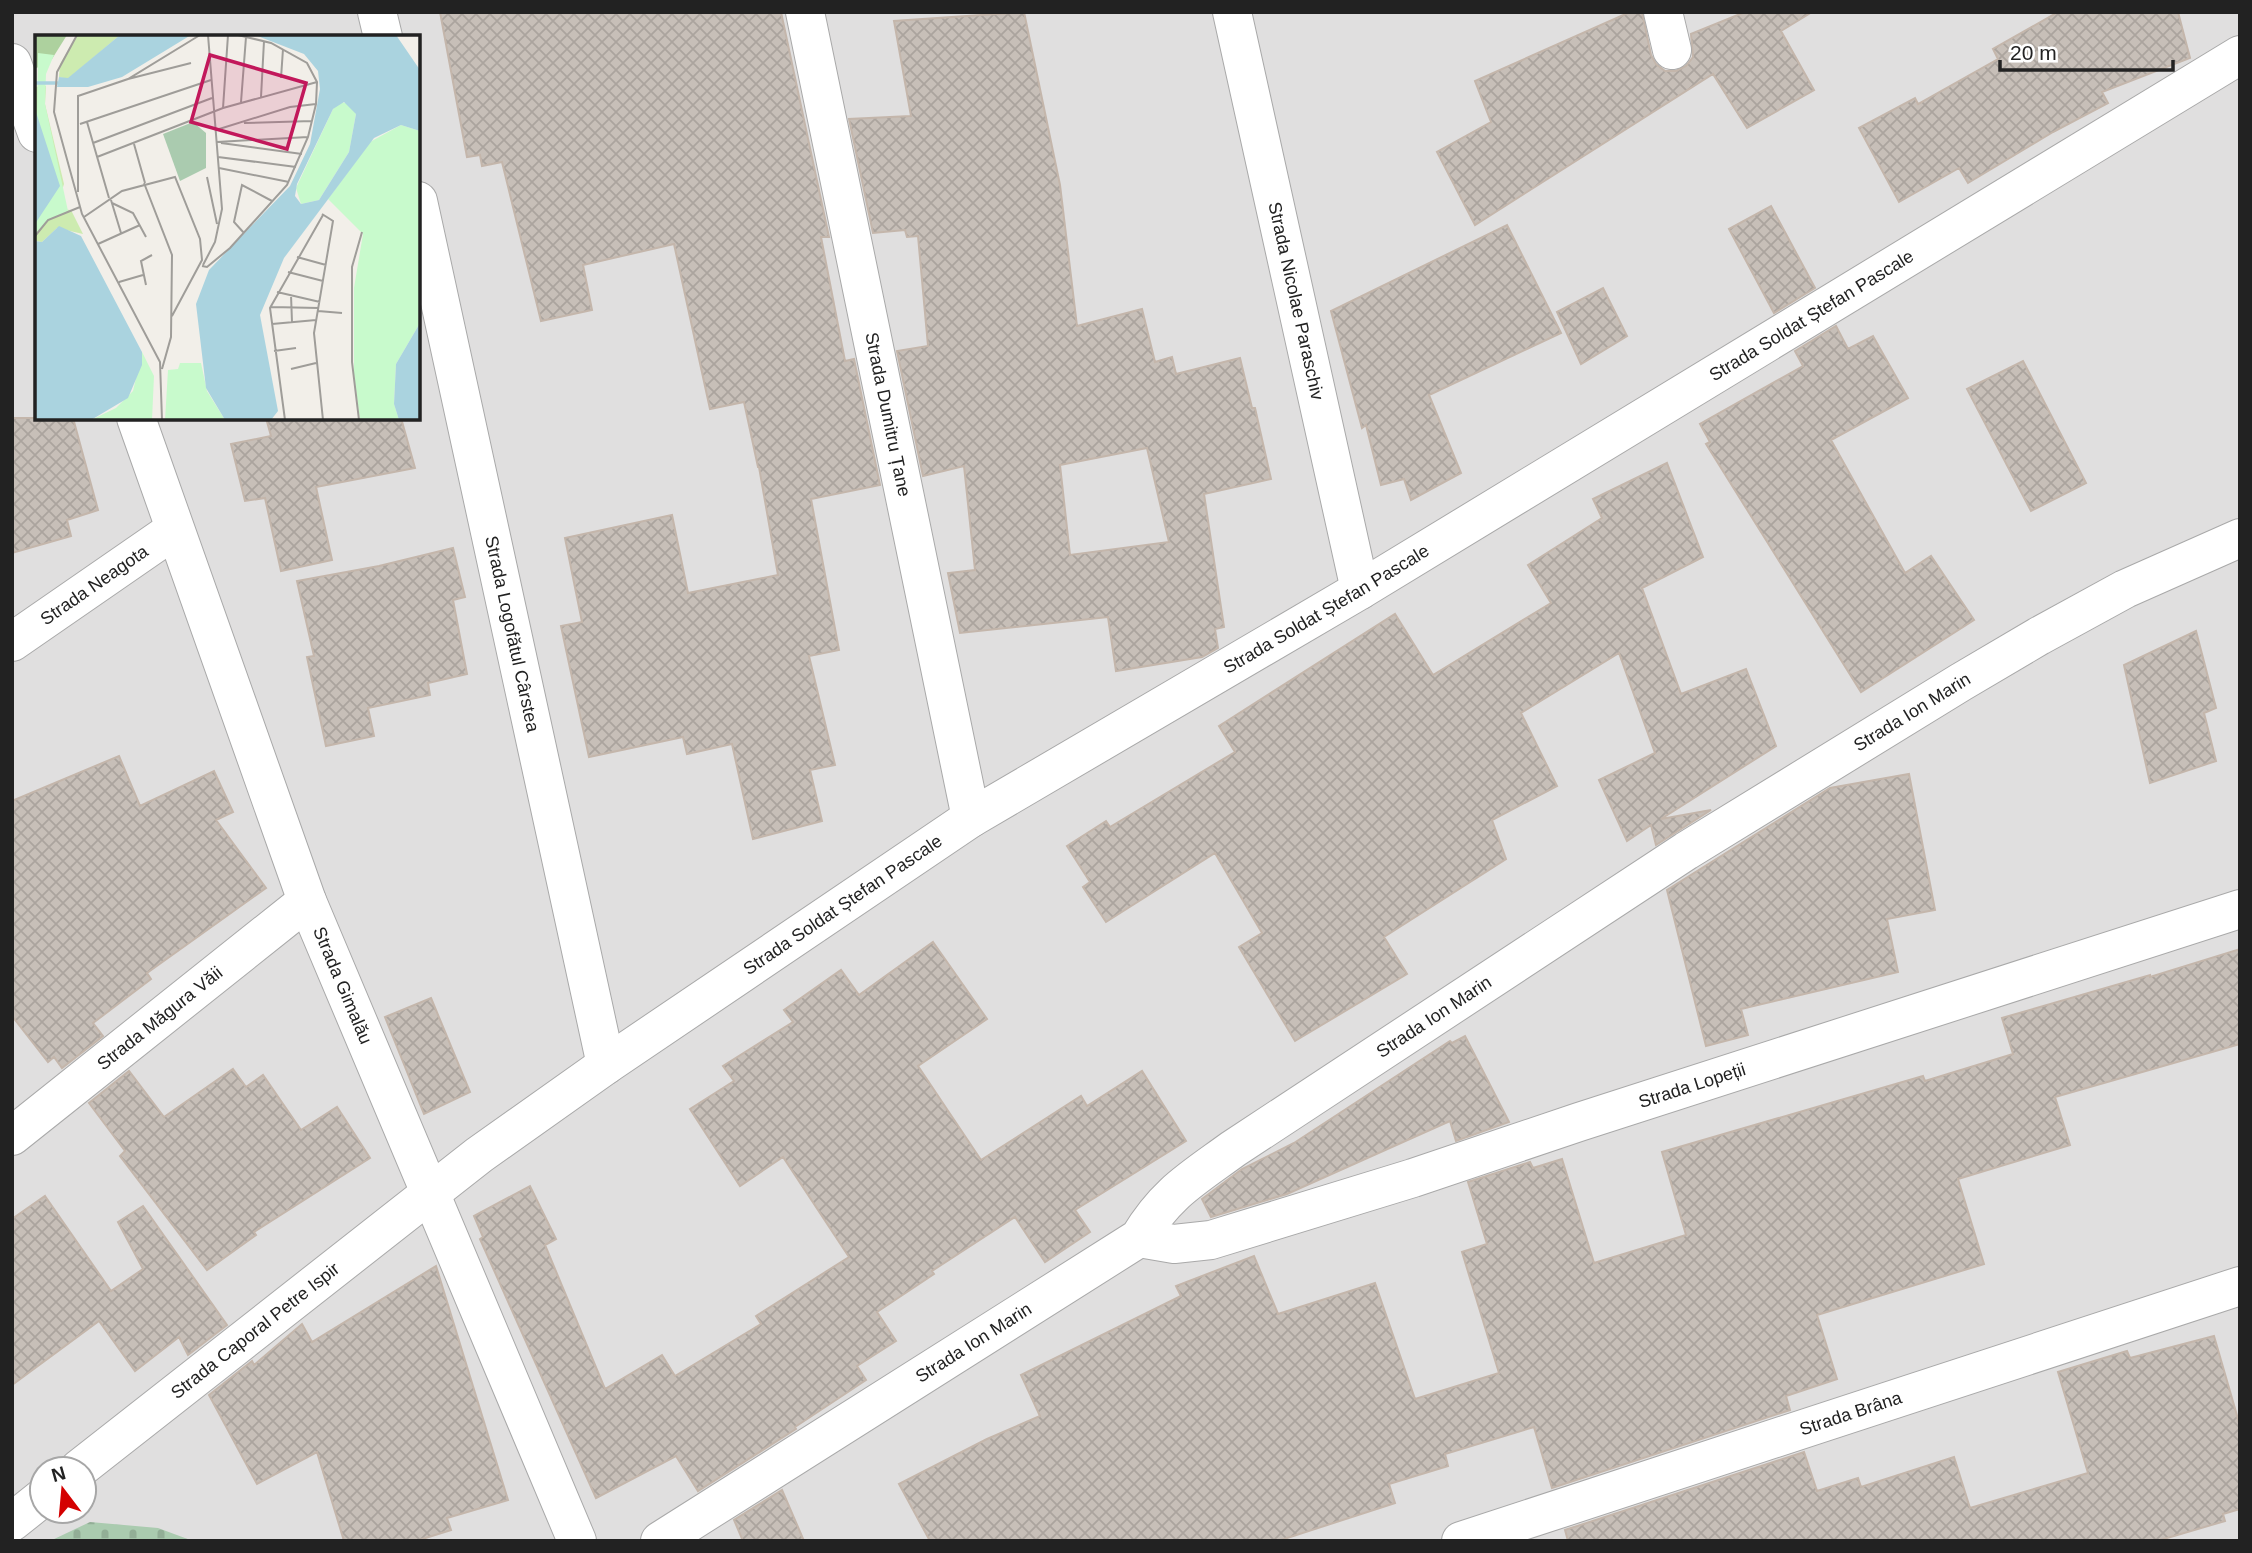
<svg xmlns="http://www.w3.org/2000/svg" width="2252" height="1553" viewBox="0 0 2252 1553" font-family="Helvetica,sans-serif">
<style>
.residential{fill:#e0dfdf;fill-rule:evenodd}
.cemetery{fill:url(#cemetery-stones)}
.building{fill:url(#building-cross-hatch);stroke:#c4b6ab;stroke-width:2;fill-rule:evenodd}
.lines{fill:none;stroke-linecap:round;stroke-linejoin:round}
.minor-casing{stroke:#a9a9a9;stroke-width:40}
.minor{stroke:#fff;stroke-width:38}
.labels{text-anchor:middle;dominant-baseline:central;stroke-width:5;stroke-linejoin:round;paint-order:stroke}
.street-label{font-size:18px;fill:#222;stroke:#fff}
.inset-river{fill:none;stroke:#aad3df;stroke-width:3.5}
.inset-road{fill:none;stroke:#9f9d99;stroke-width:2}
.view{fill:#c2185b;fill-opacity:0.15;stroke:#c2185b;stroke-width:3.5}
.inset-edge{fill:none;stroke:#222;stroke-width:3.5}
</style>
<defs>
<pattern id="cemetery-stones" width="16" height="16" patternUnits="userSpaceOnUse" patternTransform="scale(1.75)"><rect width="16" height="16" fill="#aacbaf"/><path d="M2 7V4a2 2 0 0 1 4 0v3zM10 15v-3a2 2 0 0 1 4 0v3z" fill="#92ae96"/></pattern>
<pattern id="building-cross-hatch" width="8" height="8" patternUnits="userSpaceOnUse" patternTransform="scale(1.75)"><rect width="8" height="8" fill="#c7bfb8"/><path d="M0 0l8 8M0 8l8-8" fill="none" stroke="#aba49e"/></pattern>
</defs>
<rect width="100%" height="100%" fill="#f2efe9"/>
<path class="residential" d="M12,12H2240V1541H12ZM37,37H418V418H37ZM42,1469H84V1511H42Z"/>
<path class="cemetery" d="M90,1522L158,1528L193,1541H50Z"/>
<path class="building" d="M440,12H781L829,237H821L845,361L854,359L880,485L811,499L839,650L809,656L835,765L810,770L822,821L753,839L732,744L687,754L683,737L589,757L561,626L582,622L565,538L672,515L688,593L778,575L759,467H758L744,402L710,409L674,244L583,265L592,310L541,321L502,162L482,166L480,155L467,157Z
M1024,12L1060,185L1077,326L1142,309L1155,362L1172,357L1176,374L1240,358L1252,408H1255L1271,479L1204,494L1224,627L1215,629L1218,648L1202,657L1116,671L1108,617L960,633L948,573L975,570L964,466L923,476L897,351L928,346L918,236L907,237L905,230L873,233L849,119L911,116L894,21ZM1147,448L1169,542L1070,555L1060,465Z
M1630,12H1642L1651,55L1656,64L1665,71H1676L1686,66L1693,57L1691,34L1745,12H1812L1781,31L1814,90L1747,128L1713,74L1475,225L1437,152L1491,122L1475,81Z
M2058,12H2178L2190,58L2102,92L2108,103L2053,132L1968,183L1959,168L1899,202L1859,128L1915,98L1918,104L1998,59L1993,49Z
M1771,206L1815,288L1774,313L1729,229Z
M1507,225L1561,333L1429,395L1461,473L1411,500L1404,479L1381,485L1366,425L1362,428L1331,311Z
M1603,288L1627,336L1581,364L1557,312Z
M1836,326L1848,349L1873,336L1908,398L1831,440L1905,573L1931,556L1974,620L1861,692L1706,444L1710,442L1700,424L1803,366L1795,351Z
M2023,361L2086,483L2031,511L1967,389Z
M12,418H73L98,510L67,520L71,536L12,553Z
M266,418H401L415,468L316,487L332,560L281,571L265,498L245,501L231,444L271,436Z
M1667,463L1703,557L1642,588L1681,694L1746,669L1776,746L1661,819L1711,810L1656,845L1651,825L1627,841L1599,780L1655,753L1619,653L1521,713L1557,786L1492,820L1506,859L1384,937L1407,974L1295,1041L1239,947L1262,933L1215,853L1106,922L1083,887L1090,882L1067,846L1106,821L1110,827L1235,752L1219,726L1395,614L1433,675L1551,603L1528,565L1602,518L1593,499Z
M453,548L465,597L453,600L467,674L428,683L430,695L368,708L374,736L326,746L307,657L314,656L297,581L379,566Z
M2196,631L2216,708L2204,713L2216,761L2150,783L2124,665Z
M119,756L140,806L214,771L233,812L216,820L266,888L147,973L151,979L93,1023L103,1036L62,1068L54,1057L48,1062L12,1016V801Z
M1909,774L1935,910L1887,919L1898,972L1741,1009L1748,1035L1706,1046L1667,890L1830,788Z
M933,942L987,1019L918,1066L981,1160L1081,1096L1087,1106L1142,1071L1186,1141L1075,1210L1090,1232L1045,1262L1015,1217L932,1271L934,1274L877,1312L896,1341L857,1366L866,1380L795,1427L796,1429L698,1491L676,1456L596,1498L480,1239L483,1237L474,1216L530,1186L556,1239L545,1245L605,1389L662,1355L675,1376L761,1324L756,1316L849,1257L783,1157L740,1186L690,1109L734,1081L723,1066L793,1022L784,1010L841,970L859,995Z
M2240,949V1044L2055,1097L2070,1145L1958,1179L1984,1264L1817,1315L1837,1379L1786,1396L1790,1410L1552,1488L1534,1427L1445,1454L1448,1466L1389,1484L1395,1503L1278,1541H930L899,1484L987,1439L1040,1416L1021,1375L1181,1296L1176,1286L1254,1256L1278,1314L1375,1283L1415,1399L1499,1373L1462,1252L1487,1244L1468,1182L1530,1162L1533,1168L1562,1159L1594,1263L1686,1235L1662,1152L1923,1076L1925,1081L2013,1054L2002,1018L2150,975V977Z
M431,998L470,1092L424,1114L385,1017Z
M1465,1036L1509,1122L1456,1141L1450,1121L1287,1194L1211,1217L1202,1199L1242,1169L1294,1143L1450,1041L1452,1043Z
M233,1069L246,1087L263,1075L301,1130L337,1107L370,1158L254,1232L256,1235L207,1270L120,1156L125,1151L89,1103L129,1071L164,1117Z
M45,1196L111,1291L143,1269L118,1222L143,1206L227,1325L188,1355L179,1337L135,1371L99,1321L12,1385V1219Z
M436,1266L508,1500L447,1518L451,1530L416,1541H344L317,1452L257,1484L209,1395L252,1361L254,1365L302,1324L312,1342Z
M2214,1336L2240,1426V1509L2223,1514L2225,1521L2157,1541H1568L1565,1530L1804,1452L1817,1491L1858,1478L1861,1487L1954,1457L1970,1508L2088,1473L2058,1372L2127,1351L2130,1358Z
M782,1490L804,1541H743L734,1520Z"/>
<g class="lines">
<defs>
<g id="minor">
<path d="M377,12L383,37"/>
<path id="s1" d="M805,12L971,818"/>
<path id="s2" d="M1232,12L1360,590"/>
<path d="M1663,12L1672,50"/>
<path d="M12,63L37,133"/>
<path id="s3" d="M418,201L606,1065"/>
<path id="s4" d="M136,418L307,901L577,1541"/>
<path id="s5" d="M12,642L174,530"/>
<path id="s6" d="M12,1136L307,901"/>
<path id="s7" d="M1139,1238L1174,1244L1211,1240L1413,1178L1579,1122L2240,909"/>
<path id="s8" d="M79,1469L479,1155L606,1065L971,818L1360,590L2240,55"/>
<path d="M12,1522L42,1498"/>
<path id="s9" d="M660,1541L1139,1238C1166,1193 1192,1179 1233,1149L1686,851L1961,682L2039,636L2125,589L2240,538"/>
<path id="s10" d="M1461,1541L2240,1286"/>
</g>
</defs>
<use href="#minor" class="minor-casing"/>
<use href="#minor" class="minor"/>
</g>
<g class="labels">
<g class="street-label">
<text stroke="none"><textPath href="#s2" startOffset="296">Strada Nicolae Paraschiv</textPath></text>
<text stroke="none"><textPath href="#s8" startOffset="2084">Strada Soldat Ștefan Pascale</textPath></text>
<text stroke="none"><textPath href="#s1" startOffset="411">Strada Dumitru Țane</textPath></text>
<text stroke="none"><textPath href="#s5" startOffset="100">Strada Neagota</textPath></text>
<text stroke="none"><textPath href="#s8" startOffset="1517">Strada Soldat Ștefan Pascale</textPath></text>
<text stroke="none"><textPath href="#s3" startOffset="443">Strada Logofătul Cârstea</textPath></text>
<text stroke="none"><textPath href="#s9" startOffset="1505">Strada Ion Marin</textPath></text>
<text stroke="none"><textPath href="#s8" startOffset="950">Strada Soldat Ștefan Pascale</textPath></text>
<text stroke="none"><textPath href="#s4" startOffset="604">Strada Gimalău</textPath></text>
<text stroke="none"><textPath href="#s9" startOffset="938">Strada Ion Marin</textPath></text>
<text stroke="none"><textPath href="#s6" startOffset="189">Strada Măgura Văii</textPath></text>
<text stroke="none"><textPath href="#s7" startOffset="578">Strada Lopeții</textPath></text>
<text stroke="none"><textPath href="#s8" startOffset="224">Strada Caporal Petre Ispir</textPath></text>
<text stroke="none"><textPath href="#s9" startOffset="371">Strada Ion Marin</textPath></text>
<text stroke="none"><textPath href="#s10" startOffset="410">Strada Brâna</textPath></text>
</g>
</g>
<g transform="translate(35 35)">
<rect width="385" height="385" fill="#f2efe9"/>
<path d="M42,0H85L33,44L24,42L25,29ZM11,51L10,69L29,149L21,174L36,175L48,199L22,193L7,207L0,206V52Z" fill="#cdebb0"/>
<path d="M0,0H32L17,24L0,34Z" fill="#add19e"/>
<path d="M158,87L171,98V133L145,146L128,99Z" fill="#aacbaf"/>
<path d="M3,18L19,20L11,39L10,69L33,176L13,185L0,201ZM306,67L315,69L321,79L314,117L284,165L266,169L261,153L298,74ZM366,90L385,96V288L361,329L359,369L364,385H325L319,339V253L328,199L293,164L335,107ZM107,317L119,341L117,385H56L81,373L98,356ZM145,328H166L172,356L190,385H130L133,335L143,334Z" fill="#c8facc"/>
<path d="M85,0H156L87,42L53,52H22L24,42L33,43ZM220,0H361L385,35V96L366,90L339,103L249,223L225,280L243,376L236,385H190L171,353L161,269L174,235L255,151L275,109L285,54L283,36L269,19ZM309,67L321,79L314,117L284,165L266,169L260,161L262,149L298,74ZM0,74L25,151L0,189ZM24,191L46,201L107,317V330L93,363L56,385H0V206L7,207ZM385,288V385H364L359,369L361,329Z" fill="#aad3df" fill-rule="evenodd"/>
<path class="inset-river" d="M0,48H23"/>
<path class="inset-road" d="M42,0L22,37L19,77L47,179L125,327L127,385M246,43L248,14M93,44L156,28M226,62L229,6M206,67L211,2M188,73L193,0M52,87L74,163M209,88L277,86M45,89L176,45M181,95L255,72L281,69M182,107L273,102M58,108L177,63M186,108L267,119M99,109L110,148M62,122L188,73L282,47M183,122L261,132M184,133L254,147M172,142L182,189M109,148L137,220L136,302L127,334M43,157V61L93,44L165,0M76,165L86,198M77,168L98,178L111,202M287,179L298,186L279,298L288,385M49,182L87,156L140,142L165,204L167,225L137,281M209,198L199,187L207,150L237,166M0,201L13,185L45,172M63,209L105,190M262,222L291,230M168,230L180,207L187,174L173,0M167,231L172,232L195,213L252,150L273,102L281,69L282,47L272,28L236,8L203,0M253,237L288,246M84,247L108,240M111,250L106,226L117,220M242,257L285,267M256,260L257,287M236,272L284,273M283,276L307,278M237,289L281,285M239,316L261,313M256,334L281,328M250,385L235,273L288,180M324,385L317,327V232L327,197"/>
<path class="view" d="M175,20L271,48L252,114L156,87Z"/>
<rect width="385" height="385" class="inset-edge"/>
</g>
<rect width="2252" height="1553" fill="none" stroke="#222222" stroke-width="28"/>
<g transform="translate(63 1490) rotate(344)"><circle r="33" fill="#ffffff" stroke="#a7a7a7" stroke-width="2"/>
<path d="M0-5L12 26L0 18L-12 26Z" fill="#d40000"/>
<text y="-10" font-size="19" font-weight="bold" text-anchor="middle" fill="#222222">N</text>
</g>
<path d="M2000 60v10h173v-10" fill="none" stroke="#222222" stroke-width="3.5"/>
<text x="2010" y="60" font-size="21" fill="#222222" stroke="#ffffff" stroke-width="5" paint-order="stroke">20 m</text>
</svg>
